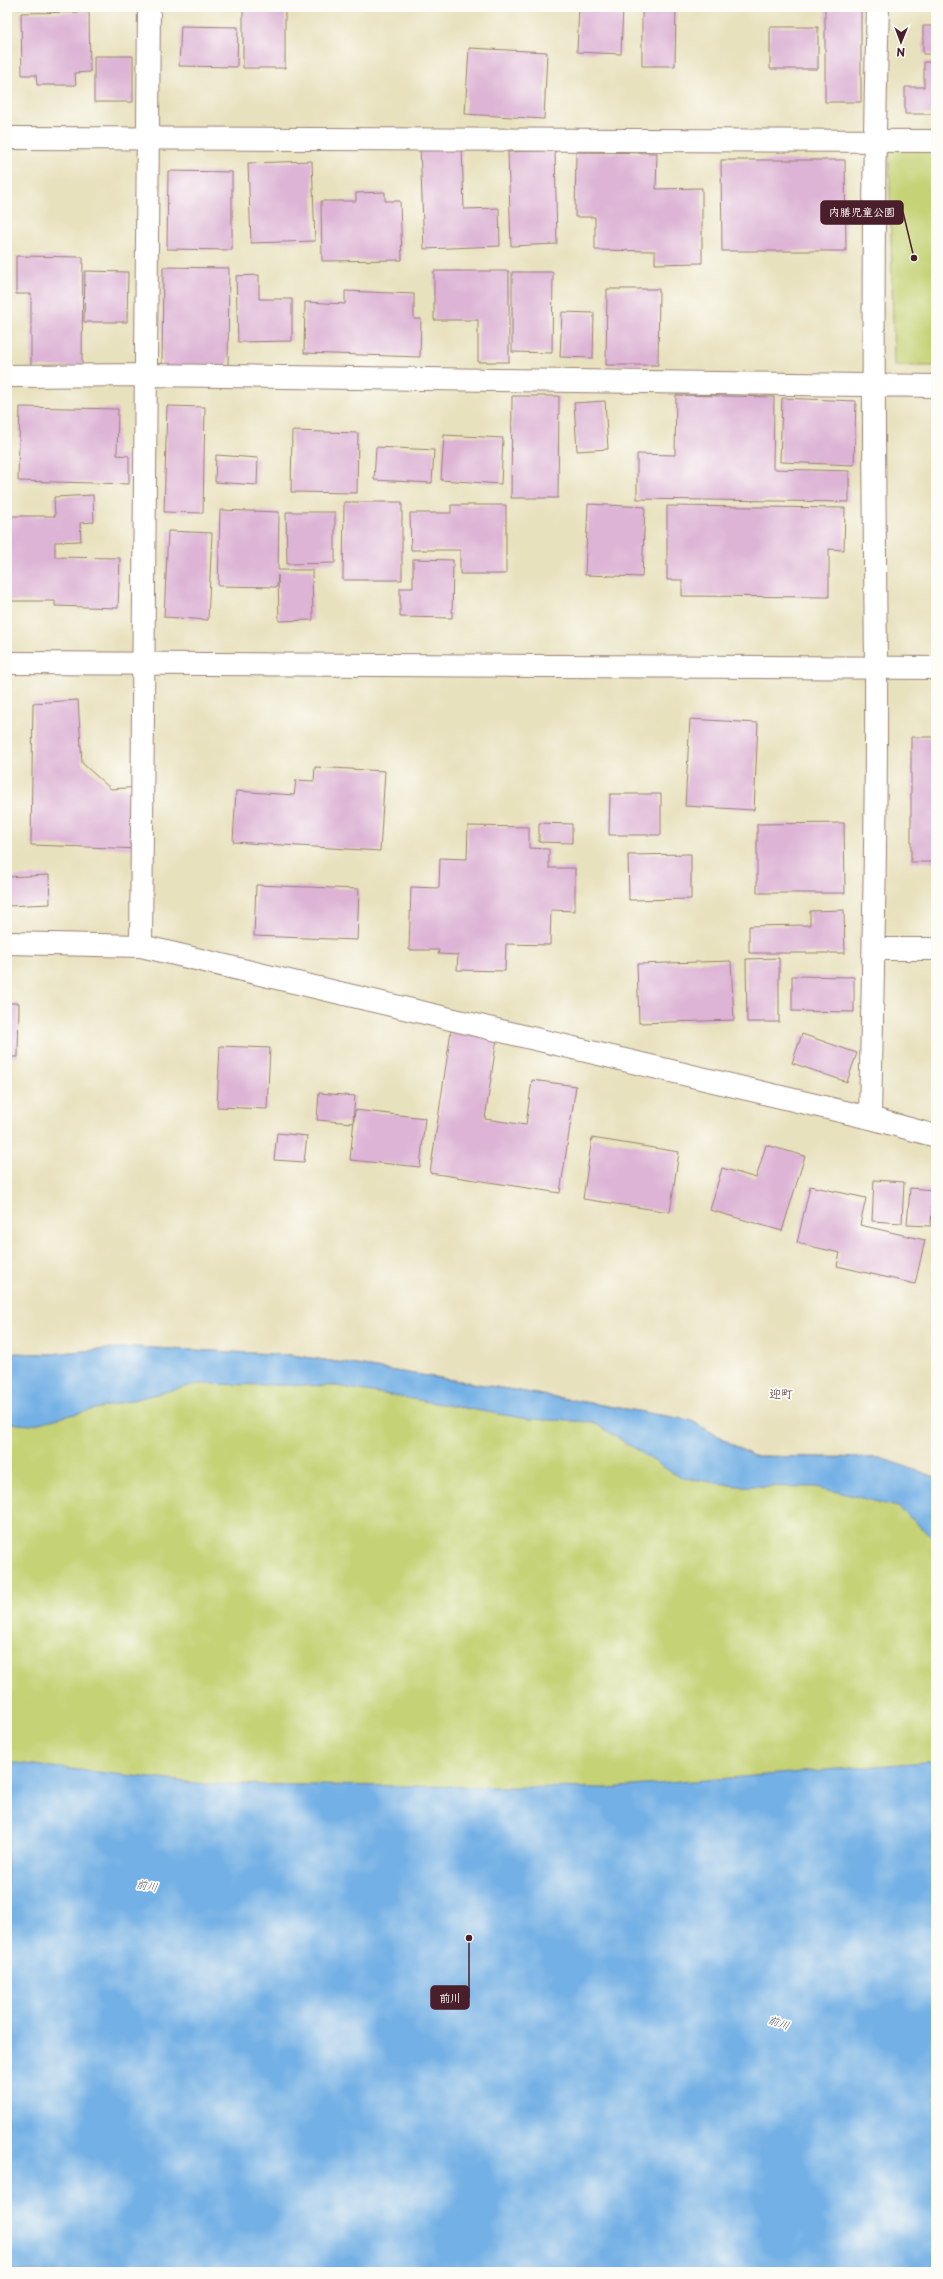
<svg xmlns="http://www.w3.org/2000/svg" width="943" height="2279" viewBox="0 0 943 2279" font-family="'Playpen Sans','Klee One',sans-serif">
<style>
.green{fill:#c5d274;stroke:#887850}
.water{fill:#73b0e5;stroke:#5e6888}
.building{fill:#ddb4d5}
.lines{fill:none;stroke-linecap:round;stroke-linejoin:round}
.street-casing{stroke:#998074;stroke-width:24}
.secondary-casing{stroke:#998074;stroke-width:24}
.street{stroke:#fff;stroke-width:22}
.secondary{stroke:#fff;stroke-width:22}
.labels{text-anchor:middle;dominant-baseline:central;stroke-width:3.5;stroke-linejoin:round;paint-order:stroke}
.water-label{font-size:11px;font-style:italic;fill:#5a5975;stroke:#fdfcf7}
.quarter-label{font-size:12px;fill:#4a1f2b;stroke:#fdfcf7}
.leader{fill:none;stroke:#4a1f2b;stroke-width:1.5}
.callout-dot{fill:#4a1f2b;stroke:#fdfcf7;stroke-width:1.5}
.callout{fill:#4a1f2b;stroke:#4a1f2b;stroke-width:1.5}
.callout-label{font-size:11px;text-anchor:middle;font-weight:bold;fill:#fff}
</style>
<rect width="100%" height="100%" fill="#fdfcf7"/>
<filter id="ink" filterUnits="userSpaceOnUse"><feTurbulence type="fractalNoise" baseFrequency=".025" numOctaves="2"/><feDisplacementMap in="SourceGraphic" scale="8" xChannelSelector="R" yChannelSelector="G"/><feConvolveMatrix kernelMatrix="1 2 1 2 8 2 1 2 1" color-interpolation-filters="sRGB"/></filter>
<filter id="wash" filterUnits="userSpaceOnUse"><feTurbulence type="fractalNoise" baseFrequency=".012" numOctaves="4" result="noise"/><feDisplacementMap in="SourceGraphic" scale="16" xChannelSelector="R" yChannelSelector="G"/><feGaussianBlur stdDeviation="0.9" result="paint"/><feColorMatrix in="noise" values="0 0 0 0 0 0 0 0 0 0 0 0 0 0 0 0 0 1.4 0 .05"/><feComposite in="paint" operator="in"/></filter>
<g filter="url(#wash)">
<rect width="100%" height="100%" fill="#e8e1be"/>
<path class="green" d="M936,149V366H894L889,150Z
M133,1347L292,1355L466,1382L690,1420L753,1456L880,1458L936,1477V2064L7,1918V1353L49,1354Z"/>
<path class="water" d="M133,1347L292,1355L466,1382L690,1420L753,1456L880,1458L936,1477V1540L898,1507L817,1487L737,1486L679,1477L593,1422L527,1419L337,1386L197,1384L31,1425L7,1423V1353L49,1354Z
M936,1761V2272H7V1762L206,1784L608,1788Z"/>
<g id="blocks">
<path class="building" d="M243,7H285V68H243Z
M579,7H623L621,54L577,52Z
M642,7H676L675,66H642Z
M825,7H861V102H825Z
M89,12L90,72L75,73L76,85H37L36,75H22L21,13Z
M181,26L238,27L237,67L179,66Z
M923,26H936V54H923Z
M770,27H818V69H770Z
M7,31H9L8,86H7Z
M469,48L547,52L544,119L465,114Z
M94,56H133V102H94Z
M924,62H936V114H905V87H924Z
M462,146L464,209L499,208L500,246L424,249L420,147Z
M555,150L557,244L511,246L508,152Z
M7,152H9L8,187H7Z
M576,152L657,153L656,189L702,188V263L655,264V251L595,250V217H575Z
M721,160H845L846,251H722Z
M312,161L315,241L251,243L248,163Z
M168,171L232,172V250L167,249Z
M385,192V201H400L402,260L322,261L321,201H356V193Z
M16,256L83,257L82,367H31V294H16Z
M163,267L229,268L228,368L162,367Z
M85,271L128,272L127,322H84Z
M434,271H509V362H478V320H434Z
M512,272H553L552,353L512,352Z
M259,275V299H292V341L238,342L236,276Z
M607,289H659L658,365H606Z
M345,291L414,294V319H421L420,357L304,353L305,302L345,304Z
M562,312L594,313L593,358L560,357Z
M676,395L774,397L773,469L849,471V502L637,499V454L675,455Z
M512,396H559L558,498H511Z
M782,398L856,401L854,465L780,462Z
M605,401L608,449L577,451L574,403Z
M167,406L205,407L203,513L164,512Z
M20,407L118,409L117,455L129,456V484L18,481Z
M292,431L358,433L357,493L291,492Z
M444,435L503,438L501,484L441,480Z
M376,447L434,450L432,483L374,480Z
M216,455L258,458L257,485L215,482Z
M93,495L94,522L80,523L81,541L55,542V557L120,558L118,608L55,606V601H7V516H55L54,497Z
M344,502H402V580H343Z
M588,504L645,507L642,577L585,575Z
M451,505H506V574H460V550H411L410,513H451Z
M667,506L845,508L844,550L829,549V597L682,596V580H667Z
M220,510L279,512L278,570H312L313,620L279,621L278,575L277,587L218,586Z
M286,512H335V563L287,564Z
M168,531L212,533L208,620L164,617Z
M413,559L453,560L452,618L400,617V588H413Z
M78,700L82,763L111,789L142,787V849L31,845L33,703Z
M690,719L758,723L754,810L685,806Z
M911,737H936V862H911Z
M315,767L385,771L380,851L233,842L236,791L294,795L296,780L314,781Z
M610,794H661V835H609Z
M539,823L572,824V843L539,842Z
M844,823L845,893H757V824Z
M468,826L529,827V848L549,849V868H575V911L551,910L550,945L506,944L505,971L457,970L458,955L438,954L439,950H409L411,887L439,888L440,858L467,859Z
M691,854V899L629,900L628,855Z
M49,875L50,904L7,906V877Z
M256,885L359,889L357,940L254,936Z
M844,910L845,953H749V926L810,925V911Z
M779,958V1022H747L746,959Z
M731,961L734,1020L639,1023L637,964Z
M792,976L854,977V1012L792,1011Z
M7,1003H19L18,1057H7Z
M452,1024L498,1031L485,1119L526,1125L532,1080L576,1086L560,1193L430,1173Z
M802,1034L857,1053L847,1082L792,1063Z
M220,1046L270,1048L267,1109L217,1107Z
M319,1093L355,1096L353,1123L317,1120Z
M355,1110L425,1118L420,1167L350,1160Z
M277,1133L307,1136L304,1162L274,1160Z
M592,1138L679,1152L670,1212L583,1199Z
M766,1145L805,1156L782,1231L710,1210L722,1168L756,1178Z
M874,1180L904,1182L902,1223L872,1221Z
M810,1186L866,1198L860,1225L925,1240L915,1284L837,1266L840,1253L797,1243Z
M910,1188L933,1190L931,1226L907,1225Z
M935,1258H936V1292H933Z"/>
</g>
</g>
<g filter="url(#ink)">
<use href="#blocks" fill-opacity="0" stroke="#998074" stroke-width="1"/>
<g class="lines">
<defs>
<path id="street" d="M7,376L146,375L936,386
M7,943L141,946L870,1118L936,1136
M141,946L149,7
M874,949H936
M870,1118C873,967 877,816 876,666C874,446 871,227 878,7"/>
<path id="secondary" d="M7,138L936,141
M7,663L936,668"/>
</defs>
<use href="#street" class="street-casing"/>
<use href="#secondary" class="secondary-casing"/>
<use href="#street" class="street"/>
<use href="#secondary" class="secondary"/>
</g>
</g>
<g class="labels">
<g class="water-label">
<text transform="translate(147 1885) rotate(9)">前川</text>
<text transform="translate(779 2022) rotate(19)">前川</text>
</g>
<g class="quarter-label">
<text x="781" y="1393">迎町</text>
</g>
</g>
<path class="leader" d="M914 258L903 212M469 1938L469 1998"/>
<g class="callout-dot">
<circle cx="914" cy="258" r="4"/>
<circle cx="469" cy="1938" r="4"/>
</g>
<g class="callout">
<rect x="821" y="201" width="82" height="23" rx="4"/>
<rect x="431" y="1986" width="38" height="23" rx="4"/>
</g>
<g class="callout-label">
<text x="862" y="216">内膳児童公園</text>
<text x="450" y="2002">前川</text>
</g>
<rect width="943" height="2279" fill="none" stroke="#fdfcf7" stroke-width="24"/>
<g transform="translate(901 42) rotate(181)" stroke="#fdfcf7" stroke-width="3" paint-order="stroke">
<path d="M0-3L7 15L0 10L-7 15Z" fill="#4a1f2b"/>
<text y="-6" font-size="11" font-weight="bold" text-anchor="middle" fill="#4a1f2b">N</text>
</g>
</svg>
